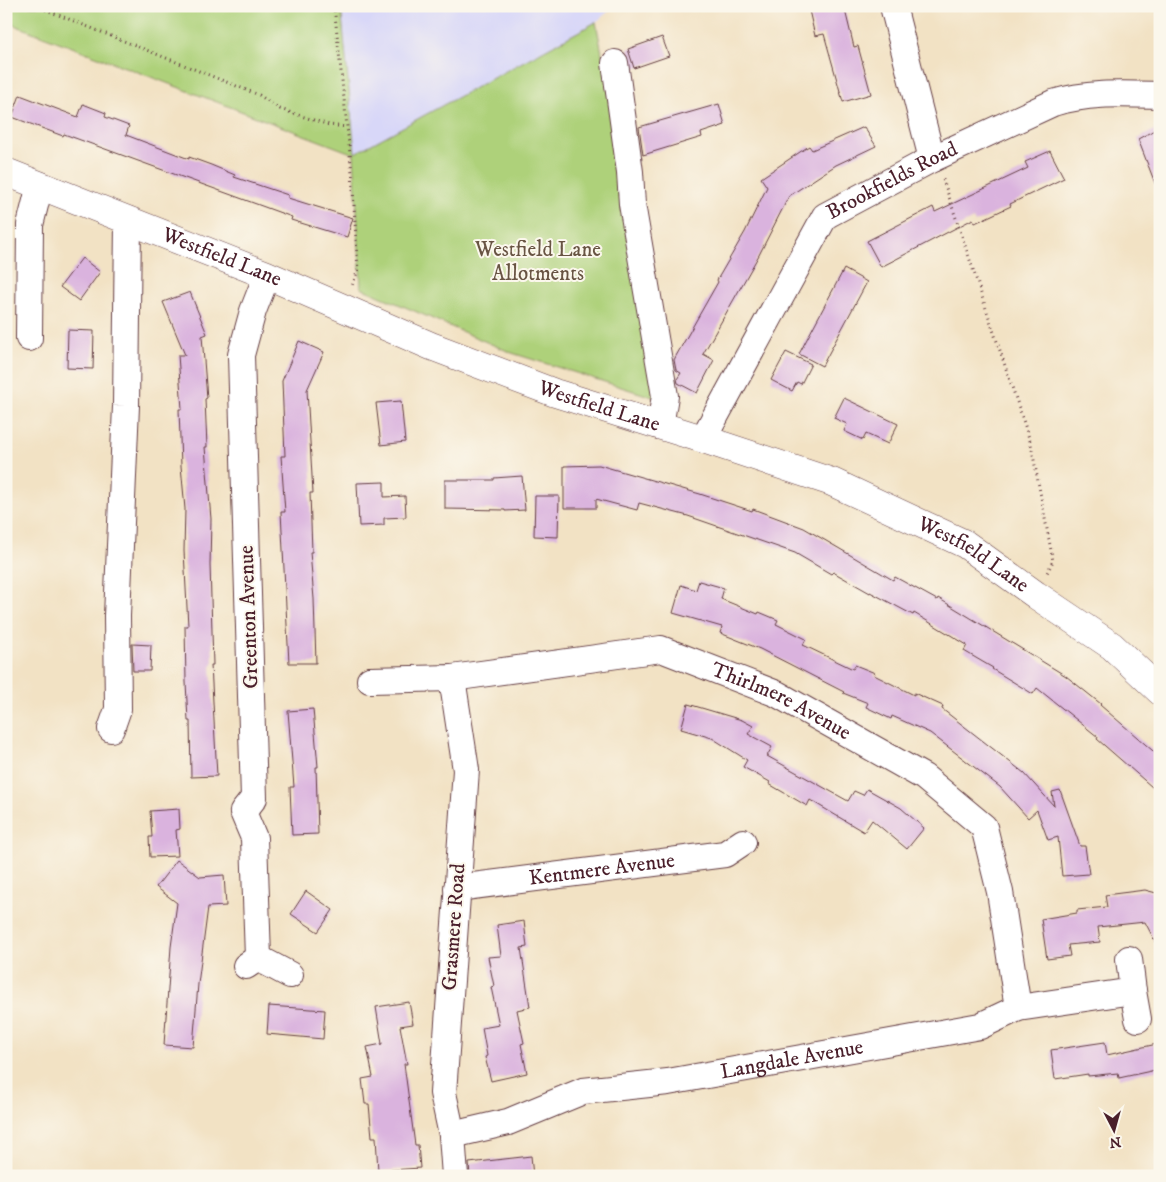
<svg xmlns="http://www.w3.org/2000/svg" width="1166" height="1182" viewBox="0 0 1166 1182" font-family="'IM FELL DW Pica',serif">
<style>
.built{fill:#d8d7f8}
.green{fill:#aed17a;stroke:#7c7852}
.building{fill:#dab3de}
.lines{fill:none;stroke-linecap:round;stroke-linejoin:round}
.minor-casing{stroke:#633c42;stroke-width:28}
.major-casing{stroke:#633c42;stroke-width:29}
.path{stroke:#633c42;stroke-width:3;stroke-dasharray:1 4;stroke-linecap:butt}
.minor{stroke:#fff;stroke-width:26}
.major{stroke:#fff;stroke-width:28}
.labels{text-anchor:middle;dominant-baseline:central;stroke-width:4;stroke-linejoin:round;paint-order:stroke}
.street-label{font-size:21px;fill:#4a1f2b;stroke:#fbf7ec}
.park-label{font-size:21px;fill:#685443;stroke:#fbf7ec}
</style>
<rect width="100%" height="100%" fill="#fbf7ec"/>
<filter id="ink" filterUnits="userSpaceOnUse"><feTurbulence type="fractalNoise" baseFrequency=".02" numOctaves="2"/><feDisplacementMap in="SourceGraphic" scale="10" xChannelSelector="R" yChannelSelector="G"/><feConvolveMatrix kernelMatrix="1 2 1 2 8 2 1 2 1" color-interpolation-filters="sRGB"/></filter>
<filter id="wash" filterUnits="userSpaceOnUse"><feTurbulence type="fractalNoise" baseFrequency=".0096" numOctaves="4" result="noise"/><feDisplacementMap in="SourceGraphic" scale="20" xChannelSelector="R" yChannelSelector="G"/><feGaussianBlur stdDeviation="1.12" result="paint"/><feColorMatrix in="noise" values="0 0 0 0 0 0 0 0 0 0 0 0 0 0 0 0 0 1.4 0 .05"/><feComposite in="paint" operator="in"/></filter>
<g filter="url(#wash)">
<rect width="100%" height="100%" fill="#f2e2c4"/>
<path class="built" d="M341,6H615L596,22L354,154Z"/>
<path class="green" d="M6,6H341L355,153L596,22L609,90L656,398L512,353L361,288L354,154L6,22Z"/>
<g id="blocks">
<path class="building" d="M808,6H844L854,47L858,46L871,94L843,102L824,34L815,36Z
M662,37L669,56L634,68L628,49Z
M20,95L78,117L83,104L106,113L105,117L129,126L126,135L189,159V157L211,165L235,175L234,177L288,195V198L353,218L347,237L291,220L292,217L64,134L63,136L12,117Z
M719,104L725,125L701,133L702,137L643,155L639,127Z
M864,127L876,146L836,165L789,196L759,255L703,354L714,360L697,393L678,383L677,379L681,373L676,370L674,360L676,356L718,282L717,280L745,232L767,187L761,178L809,146L812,150Z
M1160,127V191H1158L1138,139Z
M1050,151L1064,178L1010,204L1011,206L975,223L973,219L881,267L867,241L933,207L935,212L1028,168L1025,162Z
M82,258L100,272L79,301L60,287Z
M844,269L867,282L822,366L799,354Z
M190,292L207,334L202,336L207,398L205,399L207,447H205L211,519L210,565L213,665H211L217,776L191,777L190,721H188L186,682L185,626H188L184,551L185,509L181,466L179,409H182L178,355H185L163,302Z
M68,330L94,331L93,369L67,368Z
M299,341L324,352L307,390L313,493H310L312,552H310L314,599L316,663H289L281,512H285L281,456H285L282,381Z
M786,352L811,364L801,384L797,382L792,391L771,380Z
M844,398L898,424L888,444L866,434L863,440L844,431L847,424L834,418Z
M401,401L405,442L381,445L376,403Z
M599,465L700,494L752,511L753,509L804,528L893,580L895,577L937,600L938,598L1066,676L1101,704L1100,705L1160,757V794L1097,739L1098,737L1037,688L1033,694L992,669L993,668L964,651L967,645L914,613L913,615L870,592V593L833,572L831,574L795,553L688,516L639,503L637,510L596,499V508H564V466Z
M522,476L525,510L505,511V510L445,509V480H494V478Z
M384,482V497L405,496L406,517L384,518V525L359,526L357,483Z
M535,496H559L558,537L534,536Z
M699,581L724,588L721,599L758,614L759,612L778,620L776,624L806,639L803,645L853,669L855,665L875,673L874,675L914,695V693L943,706L942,709L1024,773L1054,806L1052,792L1060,790L1080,846H1085L1089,874L1062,876L1058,837L1048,840L1037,810L1028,818L1000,787L930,733L892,716L891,719L866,707L868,703L843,693L844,692L760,649L720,633L722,627L673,613L681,585L696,590Z
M132,644L151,645L150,671H133Z
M688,704L742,720L753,726L748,734L772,747L767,756L848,801L854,791L863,795L867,789L901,808L924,828L907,849L872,820L864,832L810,800L807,806L769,784L770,782L743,767L747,760L712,738L681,729Z
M313,709L318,767H316L318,834L292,835L290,787H294L288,711Z
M179,809L180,829L176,830L178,856L150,857L149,837H152L150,811Z
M177,860L200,877L224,875L226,906L208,907L198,984L193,1047L164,1045L171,947L177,903L156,887Z
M1145,890L1160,894V951L1145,922L1098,927L1100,942L1068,945L1070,956L1047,959L1041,919L1077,913V910L1107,907L1105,895Z
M306,891L333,910L318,932L291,914Z
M524,921L527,947L521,948L530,1007L517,1010L524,1043L521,1044L527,1073L491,1081L485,1057L487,1056L482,1028L499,1025L491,987L494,986L488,957L501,956L497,925Z
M409,1002L413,1024L400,1026L407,1064H404L415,1145H418L420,1168L378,1171L376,1137H372L369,1104H365L362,1079L373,1077L367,1047L382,1044L376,1007Z
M269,1006L325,1010L323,1039L267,1034Z
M1105,1042L1107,1055L1157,1044L1160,1058V1069L1119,1078L1118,1073L1088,1076V1074L1055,1079L1051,1050Z
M531,1156L533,1176H470L469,1163Z"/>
</g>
</g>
<g filter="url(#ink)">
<use href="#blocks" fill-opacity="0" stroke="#633c42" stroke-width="1"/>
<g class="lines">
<defs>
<g id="minor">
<path d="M893,6L932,159"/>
<path d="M615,63L630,172L632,204L665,396L660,426"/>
<path d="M29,338L30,225L40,185"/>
<path id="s1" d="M703,439L825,216L932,159L1053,103C1088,92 1123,94 1160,95"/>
<path d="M452,678L466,770L443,1093L452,1135L455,1176"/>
<path id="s2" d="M370,680L452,678L661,649L777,694L924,777L984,827L1000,892L1018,1008"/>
<path d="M111,729L118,709L117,616L126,406L128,220"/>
<path id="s3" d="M457,888L725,854L743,842"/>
<path d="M258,958L254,838L243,812L254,798L241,355L253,311L267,275"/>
<path d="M1129,959L1133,991L1138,1019"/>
<path d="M246,966L258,958L290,975"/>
<path id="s4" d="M452,1135L508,1122L583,1091L668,1082L980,1026L1018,1008L1133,991"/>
</g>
<g id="major">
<path id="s5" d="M6,172L267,275L431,346L555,393L703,439L832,482L965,544L1036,595L1112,646L1160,691"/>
</g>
</defs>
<use href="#minor" class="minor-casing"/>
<use href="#major" class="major-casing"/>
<path class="path" d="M36,6L259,95L280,109L329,125L347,127
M334,6L352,173L358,270L352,286
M943,179L1031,444L1053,561L1047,573"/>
<use href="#minor" class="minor"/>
<use href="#major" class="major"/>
</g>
</g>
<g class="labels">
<g class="street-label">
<text stroke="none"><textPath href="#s1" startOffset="330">Brookfields Road</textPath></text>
<text stroke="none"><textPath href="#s5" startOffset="232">Westfield Lane</textPath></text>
<text stroke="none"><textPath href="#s5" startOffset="638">Westfield Lane</textPath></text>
<text stroke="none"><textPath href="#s5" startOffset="1042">Westfield Lane</textPath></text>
<text transform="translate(249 617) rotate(-92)">Greenton Avenue</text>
<text stroke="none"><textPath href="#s2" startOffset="424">Thirlmere Avenue</textPath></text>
<text stroke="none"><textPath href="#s3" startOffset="146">Kentmere Avenue</textPath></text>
<text transform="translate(454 927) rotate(-86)">Grasmere Road</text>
<text stroke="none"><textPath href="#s4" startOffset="350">Langdale Avenue</textPath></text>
</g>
<g class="park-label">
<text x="538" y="250">Westfield Lane<tspan x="538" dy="24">Allotments</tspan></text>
</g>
</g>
<rect width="1166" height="1182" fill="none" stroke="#fbf7ec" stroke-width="25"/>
<g transform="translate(1114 1130) rotate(174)" stroke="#fbf7ec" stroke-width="4" paint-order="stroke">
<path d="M0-4L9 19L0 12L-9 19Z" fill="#4a1f2b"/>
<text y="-8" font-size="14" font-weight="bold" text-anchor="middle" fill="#4a1f2b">N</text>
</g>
</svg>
